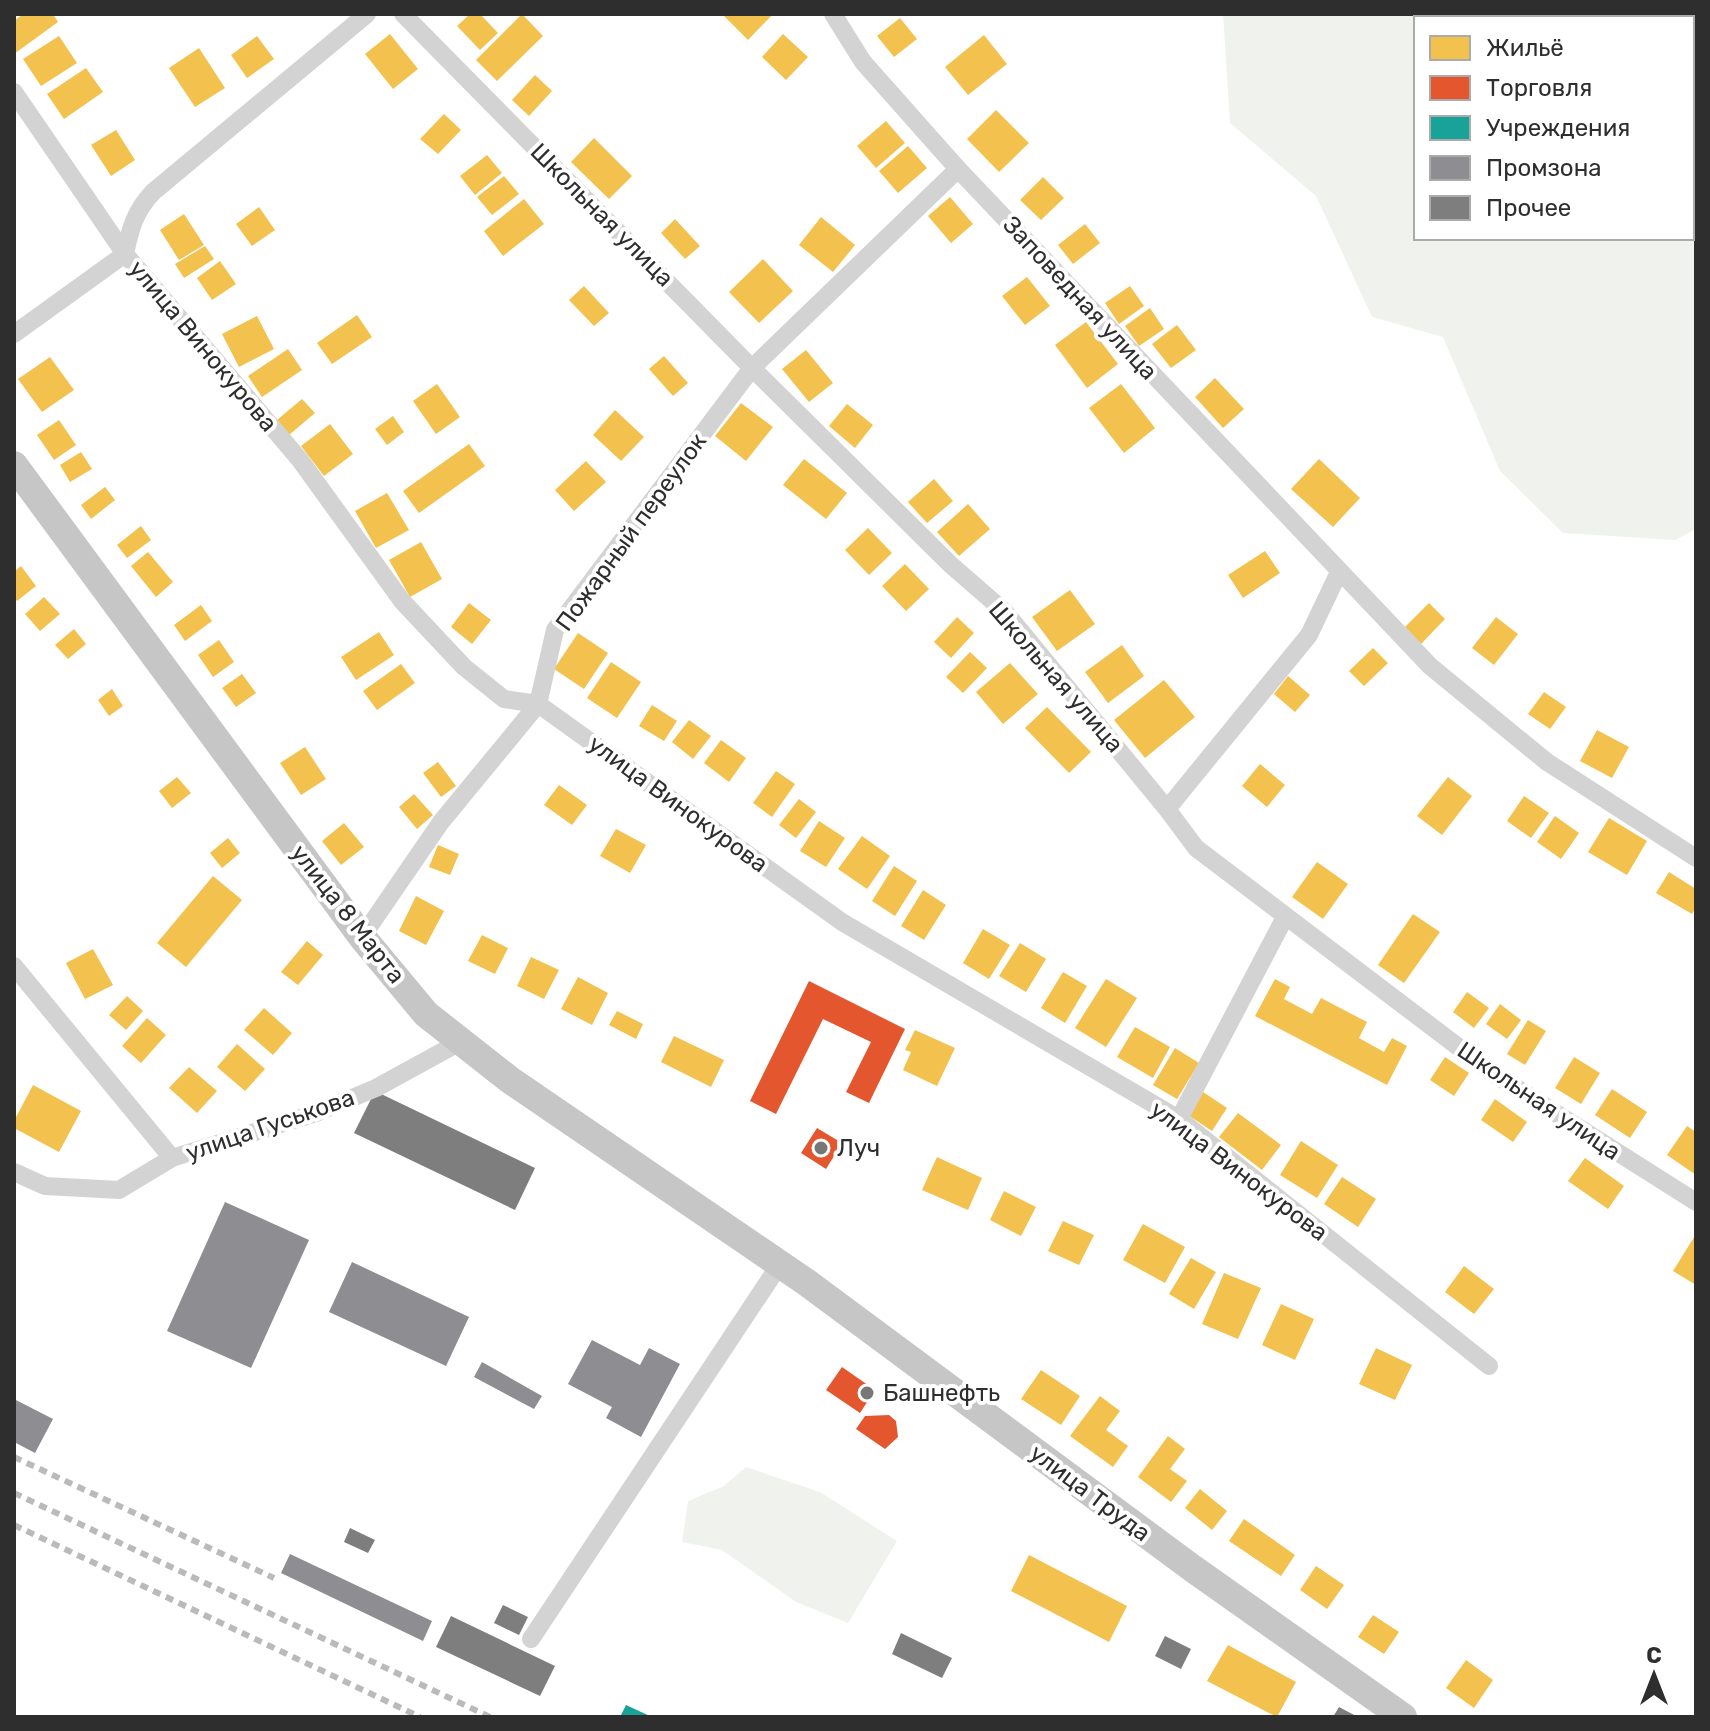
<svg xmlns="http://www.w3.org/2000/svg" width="1710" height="1731" viewBox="0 0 1710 1731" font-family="Rubik,sans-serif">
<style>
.green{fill:#f0f3ed;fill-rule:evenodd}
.homes{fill:#f2c14e}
.shops{fill:#e4572e}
.public{fill:#17a398}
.industry{fill:#8d8d92}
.building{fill:#7e7e7e}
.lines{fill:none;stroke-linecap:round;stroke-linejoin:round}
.minor{stroke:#d3d3d3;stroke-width:18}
.primary{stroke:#c6c6c6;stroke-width:28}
.rail{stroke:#bababa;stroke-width:6;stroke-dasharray:8 6;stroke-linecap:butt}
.poi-dot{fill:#777;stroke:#fff;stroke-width:3}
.labels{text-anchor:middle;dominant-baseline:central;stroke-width:8;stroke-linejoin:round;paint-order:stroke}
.street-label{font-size:24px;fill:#2e2e2e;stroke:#fff}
.poi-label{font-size:24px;fill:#2e2e2e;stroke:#fff;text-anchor:start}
</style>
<rect width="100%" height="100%" fill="#fff"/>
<path class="green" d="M1223,14H1696V529L1675,540L1563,533L1500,471L1443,337L1372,317L1316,196L1230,123ZM1416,18H1692V238H1416Z
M746,1467L820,1492L897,1541L848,1623L796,1602L722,1550L682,1542L688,1501L724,1486Z"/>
<path class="homes" d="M23,14H53L58,22L14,54V21Z
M470,14H480L498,33L480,50L457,26Z
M522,14L543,36L497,81L476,60Z
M722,14H773L748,40Z
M900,18L917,39L894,57L877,36Z
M390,34L418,69L393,89L365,54Z
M783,34L808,57L786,80L762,57Z
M984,35L1007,64L968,95L945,67Z
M59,36L77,63L41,86L23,59Z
M257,36L274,59L247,78L231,55Z
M199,48L225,88L195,107L169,68Z
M86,68L103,92L64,119L47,94Z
M535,75L552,91L529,116L512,100Z
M996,110L1029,143L999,172L967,139Z
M444,114L461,130L438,154L420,139Z
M886,121L905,143L876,168L857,146Z
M116,130L135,160L111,176L91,145Z
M594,138L632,176L609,199L571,162Z
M908,146L927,168L898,193L879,171Z
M487,155L502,173L475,195L460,176Z
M504,176L519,194L492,215L477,197Z
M1043,177L1064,198L1041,220L1020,200Z
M950,197L973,224L951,243L928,216Z
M524,199L544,224L503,256L484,231Z
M259,207L275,230L252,246L236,224Z
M184,214L204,245L179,260L160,230Z
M821,217L855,245L833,272L799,245Z
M675,219L700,246L685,259L661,233Z
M1085,224L1100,243L1073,264L1058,245Z
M205,246L214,259L184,278L175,264Z
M763,259L793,291L759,323L729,292Z
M220,261L236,284L212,300L197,278Z
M1027,277L1050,306L1025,325L1002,296Z
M584,286L609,313L594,326L569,300Z
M1130,286L1144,306L1119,324L1105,303Z
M1150,308L1164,329L1139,346L1125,326Z
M357,315L372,337L332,364L317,343Z
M257,316L274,349L239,367L222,334Z
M1086,322L1118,364L1087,388L1055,345Z
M1177,325L1196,350L1171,368L1152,344Z
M288,349L302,370L262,397L248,376Z
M806,350L833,383L809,402L782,369Z
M664,356L688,383L673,396L649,369Z
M50,357L74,390L42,412L18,379Z
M1215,378L1244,409L1223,428L1195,397Z
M437,384L460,417L436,434L413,401Z
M1121,384L1155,428L1124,453L1089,408Z
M302,399L315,413L289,435L277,420Z
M741,403L773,427L746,461L715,436Z
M847,404L873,425L855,448L829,426Z
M615,410L644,437L621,461L593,435Z
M393,416L404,432L387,445L375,429Z
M59,420L76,445L54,460L37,435Z
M330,424L353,454L324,476L301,446Z
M469,444L485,466L419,513L403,491Z
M81,452L92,469L70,482L60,465Z
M804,459L847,493L826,519L783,485Z
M1319,459L1360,498L1333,527L1291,489Z
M586,461L606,482L574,511L555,490Z
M934,479L953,501L927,523L908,502Z
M105,487L115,500L91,519L81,505Z
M387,493L409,530L376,548L355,511Z
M968,504L990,529L959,556L937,532Z
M141,526L151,540L127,558L117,545Z
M868,528L892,553L869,575L845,550Z
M421,542L442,579L410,597L389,560Z
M1265,551L1280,573L1243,598L1228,575Z
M148,552L173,582L156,597L131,566Z
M905,564L929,589L906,611L882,586Z
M21,566L36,586L17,601L14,597V572Z
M1070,590L1095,624L1057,651L1032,617Z
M44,597L60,614L40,631L25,614Z
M469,603L491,620L472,644L451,627Z
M1429,603L1445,619L1421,644L1405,627Z
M201,605L212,621L185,641L174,625Z
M957,617L974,633L951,658L934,642Z
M1496,617L1518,634L1494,665L1472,648Z
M74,629L86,644L68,659L55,645Z
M379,632L394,655L356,680L341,657Z
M578,633L608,653L584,689L554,669Z
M219,640L234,662L213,677L198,655Z
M1122,645L1144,676L1108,703L1085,672Z
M1373,648L1388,663L1364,686L1349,671Z
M970,652L987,668L963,693L946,677Z
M611,662L641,682L617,718L587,698Z
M1010,663L1038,694L1003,724L976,692Z
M401,664L415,683L377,710L363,691Z
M242,674L256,693L236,707L222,688Z
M1288,676L1310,695L1295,712L1274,694Z
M1164,680L1195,717L1145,758L1114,720Z
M112,689L123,706L109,716L98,700Z
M1544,692L1566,707L1550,729L1528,714Z
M652,705L677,721L664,741L639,726Z
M1047,707L1091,752L1069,773L1025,728Z
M689,720L711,736L693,759L672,742Z
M1597,730L1629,747L1612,778L1580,761Z
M721,740L746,758L729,782L704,763Z
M305,747L326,779L301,795L280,763Z
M438,762L456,786L441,797L423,773Z
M1260,764L1285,785L1267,807L1242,786Z
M776,771L795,784L772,817L753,803Z
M177,777L191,793L172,808L159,791Z
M1448,777L1472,796L1442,835L1417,816Z
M559,785L587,805L572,825L544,805Z
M414,794L433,815L417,829L399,807Z
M1524,796L1549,813L1531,838L1507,821Z
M799,799L816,812L796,838L779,825Z
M1555,816L1579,833L1561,859L1537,842Z
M1609,818L1647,841L1627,875L1588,852Z
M819,821L845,838L826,867L800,851Z
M344,823L364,847L341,865L322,841Z
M616,829L646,845L630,873L600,856Z
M862,836L890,856L867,889L838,869Z
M228,838L240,853L222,868L210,853Z
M438,845L459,854L450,875L429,867Z
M1317,862L1348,884L1323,919L1292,897Z
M894,866L917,881L895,916L872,901Z
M1669,872L1696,889V907L1692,914L1656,893Z
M213,876L242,900L186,967L157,943Z
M923,890L946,905L924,940L901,926Z
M416,896L444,911L426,945L399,931Z
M1413,914L1440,932L1404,983L1378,965Z
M983,929L1010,945L989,979L963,963Z
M482,935L508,948L495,974L468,961Z
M307,941L323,955L298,985L281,972Z
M1020,943L1046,959L1026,992L999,976Z
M93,949L113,985L85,999L66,963Z
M531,957L559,970L544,999L517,986Z
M1063,972L1087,986L1065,1023L1041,1008Z
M578,977L608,993L592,1025L561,1009Z
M1106,979L1137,998L1106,1047L1075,1028Z
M1275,979L1290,987L1284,999L1312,1014L1321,998L1367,1022L1359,1038L1384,1052L1392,1038L1407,1046L1387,1085L1255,1016Z
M1467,992L1489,1008L1474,1028L1453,1012Z
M127,996L143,1011L126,1030L109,1015Z
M1500,1004L1521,1020L1507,1039L1486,1024Z
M264,1008L292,1033L273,1055L244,1030Z
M617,1011L643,1024L636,1039L609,1025Z
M147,1018L166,1035L141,1063L122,1046Z
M1528,1020L1546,1031L1525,1065L1507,1054Z
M1135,1027L1170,1047L1153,1078L1117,1057Z
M915,1030L955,1048L937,1086L903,1070L911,1052L905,1050Z
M674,1036L724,1060L711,1087L661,1062Z
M237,1044L265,1069L245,1091L217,1067Z
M1175,1048L1199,1063L1177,1099L1153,1085Z
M1445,1057L1469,1073L1454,1096L1430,1080Z
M1574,1057L1600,1073L1581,1104L1555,1088Z
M189,1067L217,1091L197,1113L169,1088Z
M33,1085L81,1111L59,1152L14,1128V1121Z
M1612,1089L1647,1112L1630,1138L1595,1115Z
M1203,1092L1227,1108L1212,1131L1188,1115Z
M1495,1099L1527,1122L1513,1142L1481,1120Z
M1238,1113L1281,1145L1262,1170L1219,1137Z
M1687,1126L1696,1132V1175L1667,1155Z
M1301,1141L1338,1165L1317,1198L1280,1175Z
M937,1157L982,1178L968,1210L922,1190Z
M1585,1158L1624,1186L1608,1209L1568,1181Z
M1342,1177L1376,1199L1358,1227L1324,1204Z
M1004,1191L1036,1207L1021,1236L990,1220Z
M1063,1221L1094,1235L1079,1265L1048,1251Z
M1143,1224L1185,1247L1165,1283L1123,1260Z
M1696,1234V1285L1673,1271Z
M1191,1258L1216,1272L1194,1309L1169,1294Z
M1464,1266L1494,1289L1474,1314L1445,1292Z
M1224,1273L1261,1288L1238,1339L1202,1324Z
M1281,1304L1314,1319L1295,1360L1262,1345Z
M1376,1348L1412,1365L1395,1400L1359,1384Z
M1041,1370L1080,1396L1061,1425L1021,1399Z
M1100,1396L1120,1411L1106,1430L1128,1446L1113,1467L1070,1436Z
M1168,1436L1185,1449L1170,1469L1187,1481L1171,1502L1138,1477Z
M1200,1489L1227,1511L1212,1530L1185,1508Z
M1244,1519L1295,1555L1281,1576L1229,1541Z
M1029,1555L1127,1606L1109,1642L1011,1591Z
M1316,1566L1344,1585L1327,1609L1300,1590Z
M1373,1615L1399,1632L1384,1654L1358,1637Z
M1228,1645L1296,1682L1277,1717L1207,1681Z
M1466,1660L1493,1680L1474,1708L1446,1688Z"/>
<path class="shops" d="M809,981L905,1029L869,1103L846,1092L871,1042L823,1019L776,1114L750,1101Z
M817,1128L842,1143L826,1169L801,1153Z
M842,1367L875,1390L860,1413L826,1390Z
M889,1415L896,1421L898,1437L885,1449L856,1429L865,1416Z"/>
<path class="public" d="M626,1705L652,1717H620Z"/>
<path class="industry" d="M225,1202L309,1240L251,1368L167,1331Z
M352,1262L469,1317L446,1366L329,1312Z
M592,1340L640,1365L649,1348L680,1364L641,1437L606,1418L612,1407L568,1384Z
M482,1362L542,1396L534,1409L474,1377Z
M14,1399L53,1419L35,1453L14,1442Z
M290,1554L432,1621L423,1641L281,1573Z"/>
<path class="building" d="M375,1091L535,1168L515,1210L354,1133Z
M350,1528L375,1540L368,1553L344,1542Z
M503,1605L528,1617L519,1635L494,1623Z
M451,1616L555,1666L540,1696L436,1647Z
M901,1633L952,1658L942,1678L892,1654Z
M1165,1636L1191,1649L1181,1669L1155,1656Z
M1339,1707L1358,1717H1333Z"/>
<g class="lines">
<path class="minor" d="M403,14L752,368L951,565L1005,612L1167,809L1196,848L1494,1074L1696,1202
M833,14L863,62L958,169L1430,666L1547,762L1696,858
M14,92L125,254L300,460L402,601L464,667L504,699L538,704L842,922L1179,1119L1489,1366
M14,334L125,254C130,229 135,211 153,192L367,14
M1167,809L1309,635L1339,572
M362,937L441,822L538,704L555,630L752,368L958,169
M14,966L172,1158L316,1113L376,1088L460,1042
M1179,1119L1285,917
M14,1172L45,1186L119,1190L172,1158
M531,1639L780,1264"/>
<path class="primary" d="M14,465L362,937L426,1014L510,1080L806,1282L1192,1568L1403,1717"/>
<path class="rail" d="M14,1457L274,1578
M14,1493L490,1717
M14,1525L420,1717"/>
</g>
<g class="poi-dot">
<circle cx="821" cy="1148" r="8"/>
<circle cx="867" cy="1393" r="8"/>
</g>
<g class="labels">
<g class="street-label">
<text transform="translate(602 215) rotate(45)">Школьная улица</text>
<text transform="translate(1080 298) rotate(47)">Заповедная улица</text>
<text transform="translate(203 346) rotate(50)">улица Винокурова</text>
<text transform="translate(631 532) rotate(-54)">Пожарный переулок</text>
<text transform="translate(1056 677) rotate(49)">Школьная улица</text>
<text transform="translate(678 804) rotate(36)">улица Винокурова</text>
<text transform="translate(348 914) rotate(52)">улица 8 Марта</text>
<text transform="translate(1539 1101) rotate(34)">Школьная улица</text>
<text transform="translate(270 1125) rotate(-19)">улица Гуськова</text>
<text transform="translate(1239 1171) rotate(37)">улица Винокурова</text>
<text transform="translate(1090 1493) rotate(37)">улица Труда</text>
</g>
<g class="poi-label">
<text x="837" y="1148">Луч</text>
<text x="883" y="1393">Башнефть</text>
</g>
</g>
<rect width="1710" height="1731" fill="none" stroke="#2e2e2e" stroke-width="32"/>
<rect x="1414" y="16" width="280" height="224" fill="#ffffff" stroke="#ababab" stroke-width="2"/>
<rect x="1430" y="36" width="40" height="24" fill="#f2c14e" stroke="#ababab" stroke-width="2"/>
<text x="1486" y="56" font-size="24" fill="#2e2e2e">Жильё</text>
<rect x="1430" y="76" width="40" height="24" fill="#e4572e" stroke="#ababab" stroke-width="2"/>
<text x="1486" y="96" font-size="24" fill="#2e2e2e">Торговля</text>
<rect x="1430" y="116" width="40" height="24" fill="#17a398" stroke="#ababab" stroke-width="2"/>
<text x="1486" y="136" font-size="24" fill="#2e2e2e">Учреждения</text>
<rect x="1430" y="156" width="40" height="24" fill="#8d8d92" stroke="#ababab" stroke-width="2"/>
<text x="1486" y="176" font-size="24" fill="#2e2e2e">Промзона</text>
<rect x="1430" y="196" width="40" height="24" fill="#7e7e7e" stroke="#ababab" stroke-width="2"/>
<text x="1486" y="216" font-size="24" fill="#2e2e2e">Прочее</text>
<g transform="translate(1654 1675)" stroke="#ffffff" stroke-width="6" paint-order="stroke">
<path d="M0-6L14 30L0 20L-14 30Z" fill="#2e2e2e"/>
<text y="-12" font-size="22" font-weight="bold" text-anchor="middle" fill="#2e2e2e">С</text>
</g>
</svg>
